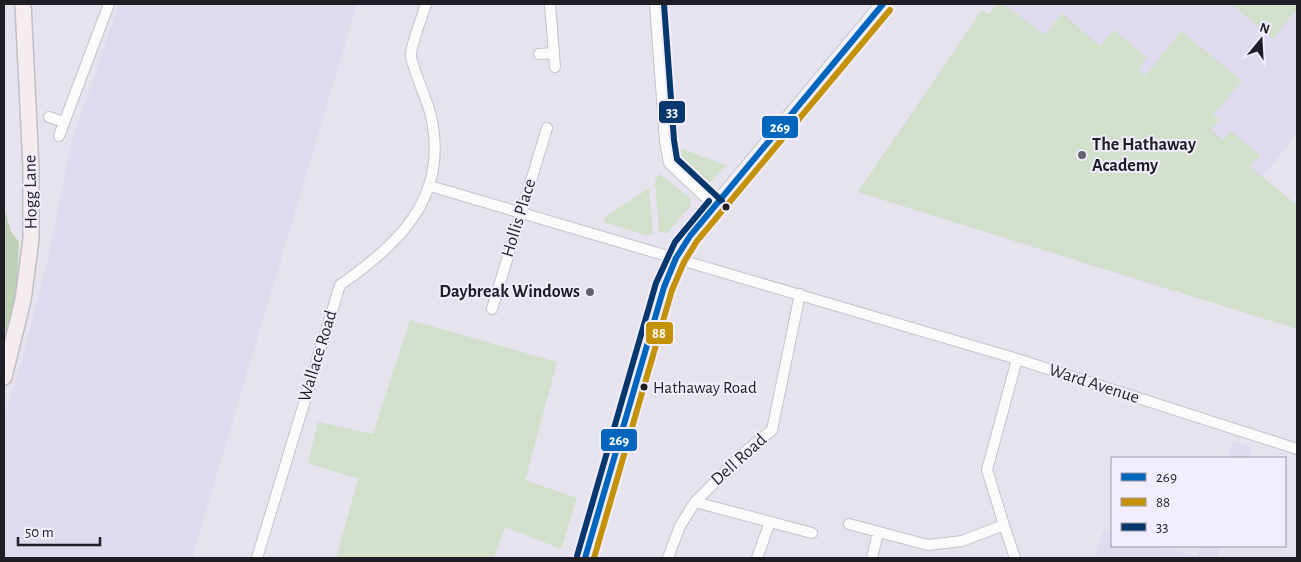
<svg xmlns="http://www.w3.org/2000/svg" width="1301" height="562" viewBox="0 0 1301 562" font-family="'Alegreya Sans',sans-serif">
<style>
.built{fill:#dfdaed}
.green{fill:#d1dfcb}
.forest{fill:#bed0b5}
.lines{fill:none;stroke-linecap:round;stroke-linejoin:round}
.street-casing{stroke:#c4c2ca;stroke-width:12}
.secondary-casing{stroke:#c4c2ca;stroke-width:16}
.primary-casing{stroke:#c1bfc5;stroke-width:18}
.street{stroke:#fbfbfc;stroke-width:10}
.secondary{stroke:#f7f4f6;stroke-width:14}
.primary{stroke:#f4ecef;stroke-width:15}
.bus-1-casing{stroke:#f1edfc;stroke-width:10}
.bus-2-casing{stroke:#f1edfc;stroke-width:10}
.bus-3-casing{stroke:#f1edfc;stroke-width:10}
.bus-1{stroke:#0065bd;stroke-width:6}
.bus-2{stroke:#c49209;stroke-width:6}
.bus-3{stroke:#06376d;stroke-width:6}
.poi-dot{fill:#65636b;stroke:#f1edfc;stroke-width:2}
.bus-dot{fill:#201e25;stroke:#f1edfc;stroke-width:2}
.labels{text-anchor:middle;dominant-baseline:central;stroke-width:4;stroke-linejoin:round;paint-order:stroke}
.bus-label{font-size:17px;fill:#201e25;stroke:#f1edfc;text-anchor:start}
.poi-label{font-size:18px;font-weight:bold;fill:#201e25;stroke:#f1edfc;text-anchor:start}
.street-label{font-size:18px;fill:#201e25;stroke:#f1edfc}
.line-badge{stroke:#f1edfc;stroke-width:2}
.badge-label{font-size:14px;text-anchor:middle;font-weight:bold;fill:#fff}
</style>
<rect width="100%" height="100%" fill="#e6e3ee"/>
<path class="built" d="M119,4H357L192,558H4V417L21,363L49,254L71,143Z
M997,4H1297V133L1173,291L858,192L982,10L989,15Z
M1233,441L1252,447L1249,458H1228Z
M1103,531L1112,533V546H1159L1197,556L1201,546H1221L1217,558H1095Z"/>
<path class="green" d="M997,4H1003L1045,35L1062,13L1100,46L1114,30L1147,58L1138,70L1145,76L1181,31L1242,81L1213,115L1219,120L1211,130L1223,140L1231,131L1260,155L1250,167L1297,205V329L858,192L982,10L989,15Z
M1231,4H1297V9L1273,39Z
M674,146L726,165L711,182H701L675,159Z
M660,174L690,198L691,205L667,234L659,232L655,180Z
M649,188L653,235H646L604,222L605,217Z
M410,320L557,362L525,480L577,498L561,549L505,527L494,558H336L358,479L308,463L318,422L373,434Z"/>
<path class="forest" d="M4,208L11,232L19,242L17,288L8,344L4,353Z"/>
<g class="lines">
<defs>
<path id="street" d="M550,4L555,67
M655,4L665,141L669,163L716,207
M539,54L554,53
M49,117L64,122
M59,136L109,4
M430,186L1017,359L1297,449
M492,309L547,128
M695,502L812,533
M849,524L928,545L962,541L1004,525L1015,558
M1004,525L987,470L1017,359
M257,558L340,285C400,243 449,197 431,116C428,102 411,65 411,55C411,44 423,15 426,4
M668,558L680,526L695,502L745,452L772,430L800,294
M757,558L770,522
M872,558L878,533"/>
<path id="secondary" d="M585,558L664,287L676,258L690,236L883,4"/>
<path id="primary" d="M4,377L23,300L31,239V168L23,4"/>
</defs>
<use href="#street" class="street-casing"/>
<use href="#secondary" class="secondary-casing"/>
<use href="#primary" class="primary-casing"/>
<use href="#street" class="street"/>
<use href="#secondary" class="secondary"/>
<use href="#primary" class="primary"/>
<defs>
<path id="bus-1" d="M585,558L664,287L676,258L690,236L883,4"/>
<path id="bus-2" d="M594,558L672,290L684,262L697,241L890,10"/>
<path id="bus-3" d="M664,4L674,140L677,159L722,201
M577,556L656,283L675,242L709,201"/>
</defs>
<use href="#bus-1" class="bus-1-casing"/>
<use href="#bus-2" class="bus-2-casing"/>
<use href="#bus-3" class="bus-3-casing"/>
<use href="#bus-1" class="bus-1"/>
<use href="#bus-2" class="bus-2"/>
<use href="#bus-3" class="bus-3"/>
</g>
<g class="poi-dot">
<circle cx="1082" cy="155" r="5"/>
<circle cx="590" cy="292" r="5"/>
</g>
<g class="bus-dot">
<circle cx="726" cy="207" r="4.5"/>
<circle cx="644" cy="387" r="4.5"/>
</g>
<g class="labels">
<g class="bus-label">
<text x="653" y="387">Hathaway Road</text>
</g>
<g class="poi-label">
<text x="1092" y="145">The Hathaway<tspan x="1092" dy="21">Academy</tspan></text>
<text x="580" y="292" text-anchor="end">Daybreak Windows</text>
</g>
<g class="street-label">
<text transform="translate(31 192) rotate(-91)">Hogg Lane</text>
<text transform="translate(519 218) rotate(-73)">Hollis Place</text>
<text transform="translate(318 356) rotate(-73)">Wallace Road</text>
<text transform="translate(1094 384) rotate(18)">Ward Avenue</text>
<text transform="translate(739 460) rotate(-42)">Dell Road</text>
</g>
</g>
<g class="line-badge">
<rect x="658" y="100" width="28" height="24" rx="5" fill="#06376d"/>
<rect x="761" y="115" width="38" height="24" rx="5" fill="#0065bd"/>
<rect x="645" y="321" width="29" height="24" rx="5" fill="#c49209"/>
<rect x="600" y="428" width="38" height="24" rx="5" fill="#0065bd"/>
</g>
<g class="badge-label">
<text x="672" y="117">33</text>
<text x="780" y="132">269</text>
<text x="659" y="338">88</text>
<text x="619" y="445">269</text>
</g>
<rect width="1301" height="562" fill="none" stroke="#201e25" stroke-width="10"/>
<rect x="1111" y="457" width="175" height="90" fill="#f1edfc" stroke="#9d9aa6"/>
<rect x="1121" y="473" width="25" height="8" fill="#0065bd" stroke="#9d9aa6"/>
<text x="1156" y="482" font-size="15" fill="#201e25">269</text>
<rect x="1121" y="498" width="25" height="8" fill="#c49209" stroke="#9d9aa6"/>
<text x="1156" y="507" font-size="15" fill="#201e25">88</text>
<rect x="1121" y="523" width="25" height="8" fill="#06376d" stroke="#9d9aa6"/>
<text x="1156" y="532" font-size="15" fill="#201e25">33</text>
<g transform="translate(1261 40) rotate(18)" stroke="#f1edfc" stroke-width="4" paint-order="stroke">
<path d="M0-4L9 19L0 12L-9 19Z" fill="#201e25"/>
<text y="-8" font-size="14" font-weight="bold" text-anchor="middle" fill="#201e25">N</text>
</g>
<path d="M18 537v8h82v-8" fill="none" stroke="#201e25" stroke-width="2.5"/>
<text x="25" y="537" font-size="15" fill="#201e25" stroke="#f1edfc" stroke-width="4" paint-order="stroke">50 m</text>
</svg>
